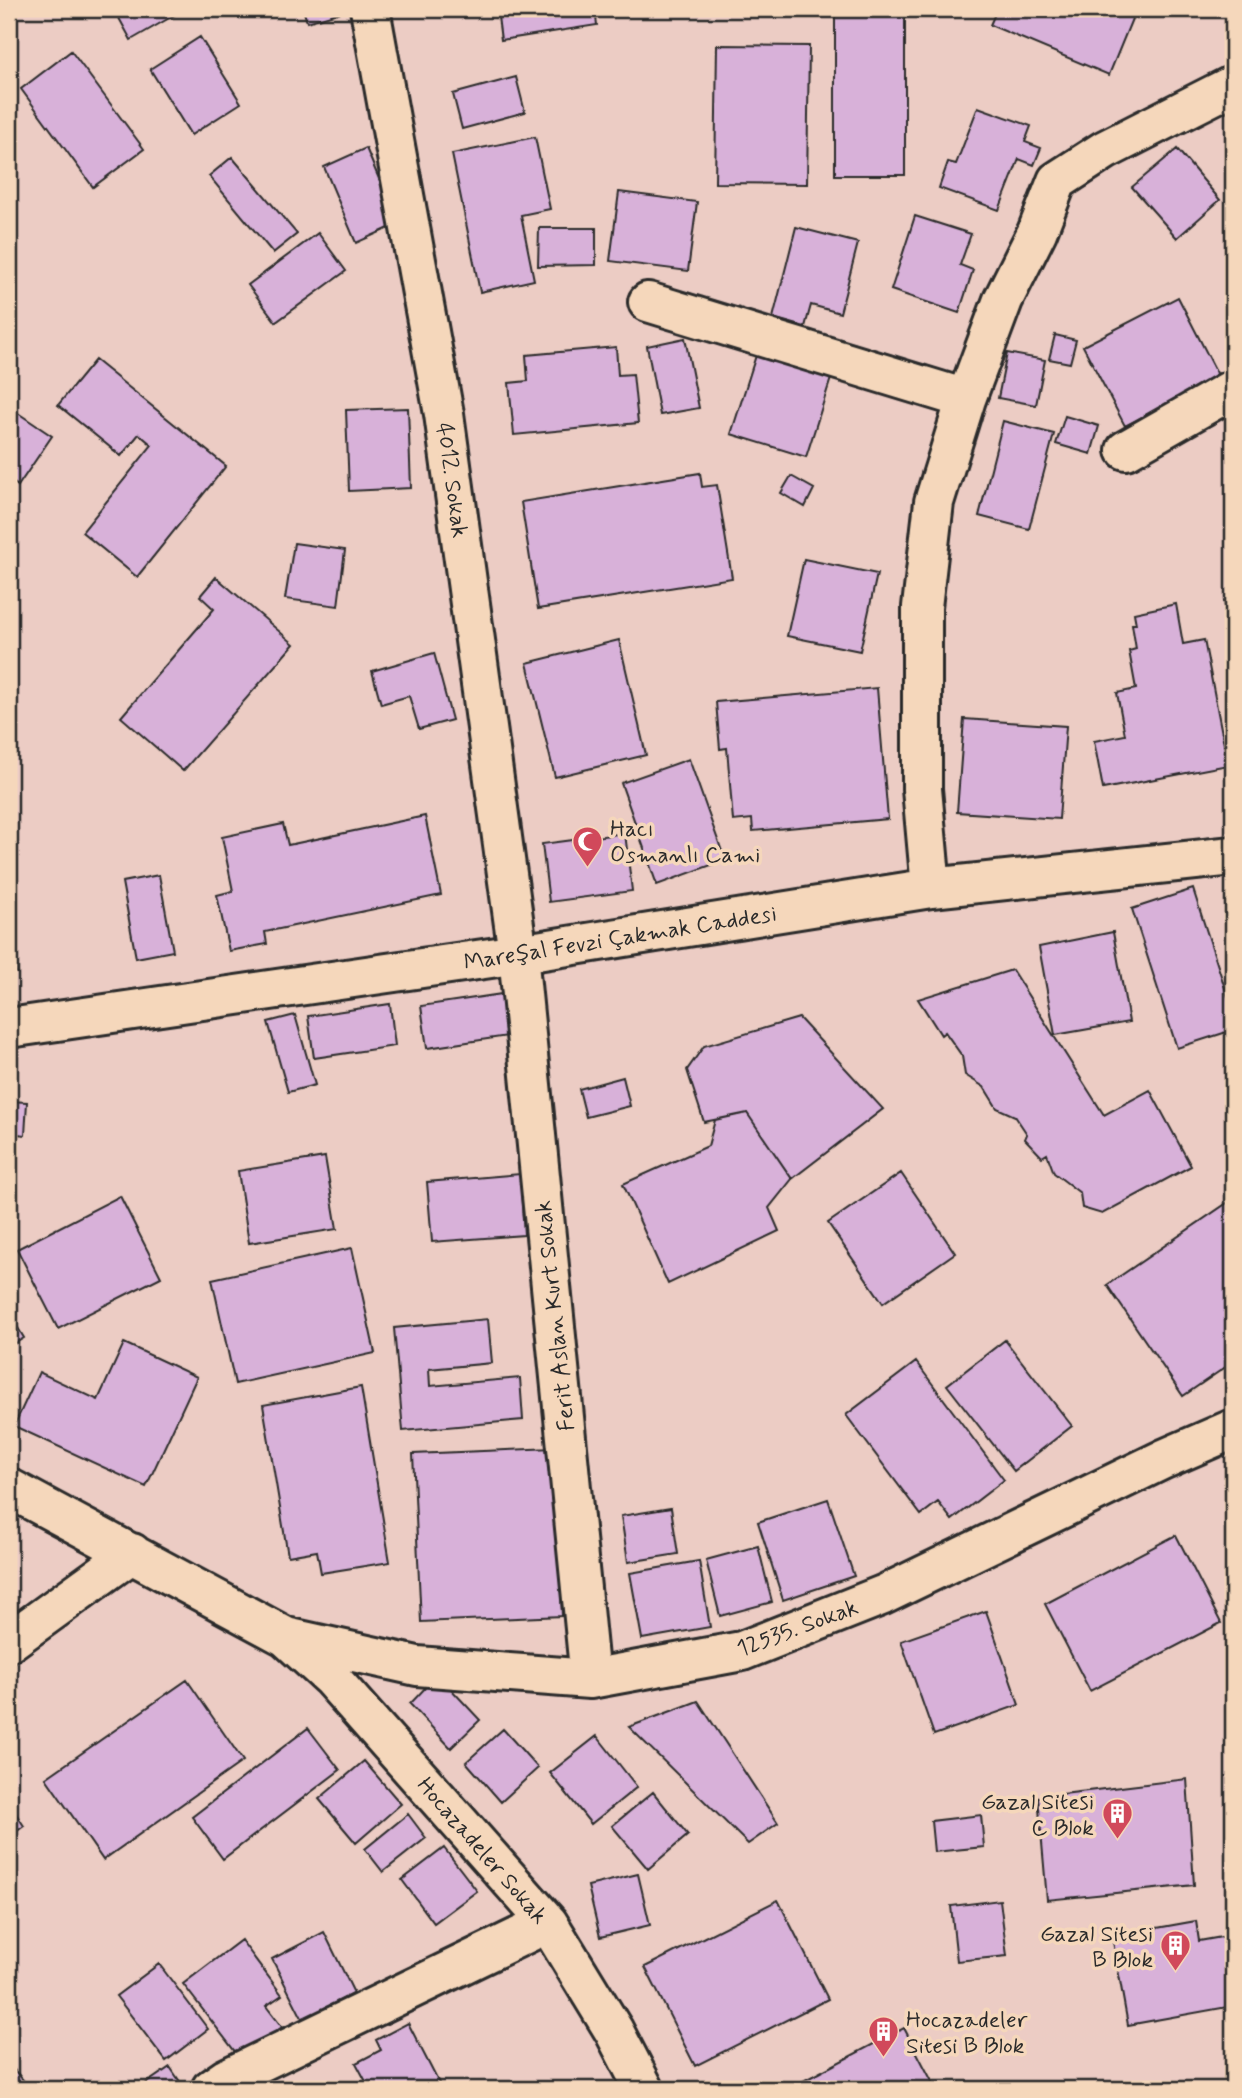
<svg xmlns="http://www.w3.org/2000/svg" width="1242" height="2098" font-family="Mynerve,sans-serif">
  <style>
    .building { fill: #d8b1d9; stroke: #2b2b2b; stroke-width: 2 }
    .lines { fill: none; stroke-linecap: round; stroke-linejoin: round }
    .minor-casing { stroke: #2b2b2b; stroke-width: 44 }
    .minor { stroke: #f5d7bb; stroke-width: 38 }
    .labels { text-anchor: middle; stroke-width: 7; stroke-linejoin: round; paint-order: stroke }
    .street-label { font-size: 23px; fill: #2b2b2b; stroke: #f5d7bb }
    .poi-label { font-size: 23px; fill: #2b2b2b; stroke: #f5d7bb; text-anchor: start }
  </style>
  <rect width="100%" height="100%" fill="#ecccc4"/>
  <filter id="ink" filterUnits="userSpaceOnUse"><feTurbulence type="fractalNoise" baseFrequency=".0143" numOctaves="2"/><feDisplacementMap in="SourceGraphic" scale="14" xChannelSelector="R" yChannelSelector="G"/><feConvolveMatrix kernelMatrix="1 2 1 2 8 2 1 2 1" color-interpolation-filters="sRGB"/></filter>
  <g filter="url(#ink)">
    <path class="building" d="M114 9H185L131 40Z
      M303 9H351L307 22Z
      M497 9H595L597 25 501 40Z
      M997 9H1136L1109 75 990 25Z
      M835 11H905V175H835Z
      M200 37 241 103 191 135 150 69Z
      M717 45 809 46 807 184 715 183Z
      M71 51 144 149 93 187 21 89Z
      M516 77 525 112 462 129 453 94Z
      M978 107 1031 126 1025 142 1041 148 1034 165 1019 159 999 210 939 188 948 162 956 164Z
      M535 137 550 209 521 215 534 280 480 292 452 154Z
      M366 148 398 224 356 243 324 167Z
      M1177 149 1220 200 1177 238 1132 187Z
      M232 157 297 234 273 253 209 176Z
      M619 192 697 202 688 271 610 261Z
      M915 216 971 234 960 265 973 270 959 313 891 290Z
      M796 227 858 243 840 313 811 305 805 327 773 318Z
      M539 228H596V265L538 266Z
      M318 233 346 271 276 322 248 285Z
      M1178 297 1219 377 1125 426 1083 346Z
      M1055 335 1076 340 1070 363 1049 359Z
      M685 338 699 408 660 415 647 346Z
      M616 347 618 375 633 374 638 423 514 435 509 383 528 381 526 355Z
      M758 349 833 372 806 457 731 434Z
      M1007 353 1045 360 1036 405 998 398Z
      M95 360 226 466 137 577 82 532 152 445 139 434 121 456 58 405Z
      M9 407 52 436 18 486 9 479Z
      M408 408 411 488 349 491 346 410Z
      M1065 416 1099 426 1091 454 1056 444Z
      M1003 421 1054 434 1029 529 979 516Z
      M700 473 702 487 717 485 732 578 538 609 521 502Z
      M791 476 814 489 805 507 781 493Z
      M294 543 345 550 338 606 285 599Z
      M804 559 877 574 860 651 787 636Z
      M216 577 294 644 183 771 121 717 214 609 200 596Z
      M1233 599V649L1224 601Z
      M1176 604 1183 644 1204 640 1228 765 1103 789 1094 741 1125 735 1117 693 1136 689 1129 651 1136 649 1132 624H1136L1134 613Z
      M619 640 646 755 555 777 527 663Z
      M434 653 452 720 419 729 409 696 381 704 372 671Z
      M877 688 888 819 753 831 752 819 733 821 727 748 720 749 716 702Z
      M964 719 1066 726 1059 819 957 812Z
      M689 759 725 860 657 885 621 783Z
      M425 816 441 895 265 932 267 944 229 951 217 895 233 891 222 837 283 824 288 845Z
      M625 833 632 891 549 902 542 844Z
      M159 875 173 951 136 958 122 882Z
      M1193 889 1233 1013V1030L1177 1048 1132 909Z
      M9 895 17 973H9Z
      M1113 932 1129 1022 1055 1035 1039 947Z
      M1012 970 1104 1115 1150 1090 1191 1166 1102 1214 1082 1208 1080 1193 1054 1173 1047 1154 1042 1157 1025 1139 1027 1134 1015 1116 997 1108 984 1087 965 1075 962 1056 945 1032 941 1035 918 999Z
      M502 994 508 1036 427 1048 421 1006Z
      M390 1004 395 1046 314 1058 308 1016Z
      M295 1015 315 1085 288 1092 268 1022Z
      M799 1018 883 1109 792 1179 747 1113 704 1122 687 1070 704 1046Z
      M623 1077 630 1106 586 1117 579 1089Z
      M9 1101 27 1102 25 1135 9 1133Z
      M747 1113 792 1179 769 1208 779 1231 668 1284 623 1184 708 1146 715 1120Z
      M325 1157 337 1229 249 1243 238 1171Z
      M901 1173 955 1253 883 1303 828 1223Z
      M520 1174 524 1235 432 1242 427 1182Z
      M120 1196 161 1277 58 1329 17 1249Z
      M1233 1199V1362L1183 1396 1107 1285Z
      M352 1248 375 1353 235 1384 212 1279Z
      M9 1313 24 1338 9 1347Z
      M488 1319 492 1363 429 1369 430 1386 520 1378 523 1420 403 1431 394 1328Z
      M1005 1340 1072 1426 1014 1471 947 1385Z
      M124 1343 197 1377 146 1487 14 1426 39 1372 98 1400Z
      M916 1362 1004 1480 952 1520 938 1502 921 1515 846 1415Z
      M361 1387 390 1562 321 1573 317 1551 288 1556 263 1405Z
      M554 1448 562 1616 421 1622 413 1454Z
      M828 1499 854 1576 783 1600 758 1522Z
      M671 1508 678 1554 628 1562 621 1516Z
      M1176 1535 1221 1623 1090 1691 1045 1604Z
      M758 1546 772 1602 720 1616 706 1560Z
      M699 1561 710 1627 642 1639 630 1573Z
      M986 1611 1019 1705 934 1735 901 1641Z
      M187 1680 243 1761 103 1860 46 1778Z
      M427 1686 450 1688 480 1720 451 1748 410 1704Z
      M698 1701 778 1823 748 1844 629 1727Z
      M308 1728 340 1770 223 1859 192 1817Z
      M503 1729 538 1768 501 1802 466 1762Z
      M597 1736 637 1787 591 1824 550 1773Z
      M364 1761 401 1804 356 1843 319 1799Z
      M1187 1779 1194 1885 1047 1900 1038 1797Z
      M653 1792 688 1835 648 1869 612 1826Z
      M9 1803 24 1826 9 1837Z
      M408 1814 426 1838 383 1872 365 1849Z
      M981 1815 984 1847 934 1852 931 1821Z
      M444 1848 477 1891 434 1923 402 1880Z
      M638 1874 650 1925 600 1937 588 1886Z
      M778 1900 828 1999 695 2066 645 1967Z
      M1000 1900 1007 1956 957 1961 951 1906Z
      M1196 1921 1199 1941 1233 1935V2006L1128 2025 1112 1936Z
      M324 1932 354 1993 303 2020 272 1959Z
      M241 1940 282 1995 266 2006 282 2027 240 2058 183 1984Z
      M159 1964 208 2029 166 2061 116 1996Z
      M408 2023 442 2089H370L356 2063 381 2050 376 2040Z
      M904 2028 936 2089H788Z
      M9 2064 31 2089H9Z
      M170 2067 185 2089H138Z"/>
    <g class="lines">
      <defs>
        <path id="minor" d="M370 9 444 414 518 954 590 1679
          M648 302 966 399
          M1126 450 1233 389
          M931 888 922 789V607L934 502 966 399 1003 300 1037 232 1057 181 1105 150 1233 85
          M9 1028 518 954 931 888 1233 856
          M9 1488 286 1637 331 1678 548 1923 614 2031 644 2089
          M286 1637 417 1666 590 1679 742 1651 883 1595 1164 1459 1233 1429
          M9 1642 132 1553
          M211 2089 227 2078 548 1923"/>
      </defs>
      <use href="#minor" class="minor-casing"/>
      <use href="#minor" class="minor"/>
    </g>
  </g>
  <defs>
    <symbol id="mosque-pin" viewBox="-11 -11 22 30"><path d="M0 17L-7.5 6A9.5 9.5 0 1 1 7.5 6Z" fill="#d1495b" stroke="#f5d7bb"/><path d="M3.5-4.9A6 6 0 1 0 3.5 4.9A5 5 0 1 1 3.5-4.9Z" fill="#fff"/></symbol>
    <symbol id="building-pin" viewBox="-11 -11 22 30"><path d="M0 17L-7.5 6A9.5 9.5 0 1 1 7.5 6Z" fill="#d1495b" stroke="#f5d7bb"/><path d="M-4-6H4V6H1V3H-1V6H-4ZM-2.5-4.3h1.7v1.8h-1.7ZM.8-4.3h1.7v1.8H.8ZM-2.5-1h1.7V.8h-1.7ZM.8-1h1.7V.8H.8Z" fill="#fff"/></symbol>
  </defs>
  <g fill-rule="evenodd">
    <use href="#mosque-pin" x="570" y="824" width="35" height="47"/>
    <use href="#building-pin" x="1100" y="1796" width="35" height="47"/>
    <use href="#building-pin" x="1158" y="1928" width="35" height="47"/>
    <use href="#building-pin" x="866" y="2014" width="35" height="47"/>
  </g>
  <g class="labels">
    <g class="street-label">
      <text transform="translate(453 480) rotate(82)" y="8">4012. Sokak</text>
      <text transform="translate(620 937) rotate(-9)" y="8">Mareşal Fevzi Çakmak Caddesi</text>
      <text transform="translate(554 1316) rotate(-96)" y="8">Ferit Aslan Kurt Sokak</text>
      <text transform="translate(797 1627) rotate(-20)" y="8">12535. Sokak</text>
      <text transform="translate(483 1850) rotate(49)" y="8">Hocazadeler Sokak</text>
    </g>
    <g class="poi-label">
      <text x="610" y="836">Hacı<tspan x="610" dy="26">Osmanlı Cami</tspan></text>
      <text x="1094" y="1809" text-anchor="end">Gazal Sitesi<tspan x="1094" dy="26">C Blok</tspan></text>
      <text x="1153" y="1941" text-anchor="end">Gazal Sitesi<tspan x="1153" dy="26">B Blok</tspan></text>
      <text x="906" y="2027">Hocazadeler<tspan x="906" dy="26">Sitesi B Blok</tspan></text>
    </g>
  </g>
  <rect width="1242" height="2098" fill="none" stroke="#f5d7bb" stroke-width="35"/>
  <rect x="18" y="18" width="1207" height="2063" fill="none" stroke="#2b2b2b" stroke-width="2.5" filter="url(#ink)"/>
</svg>
